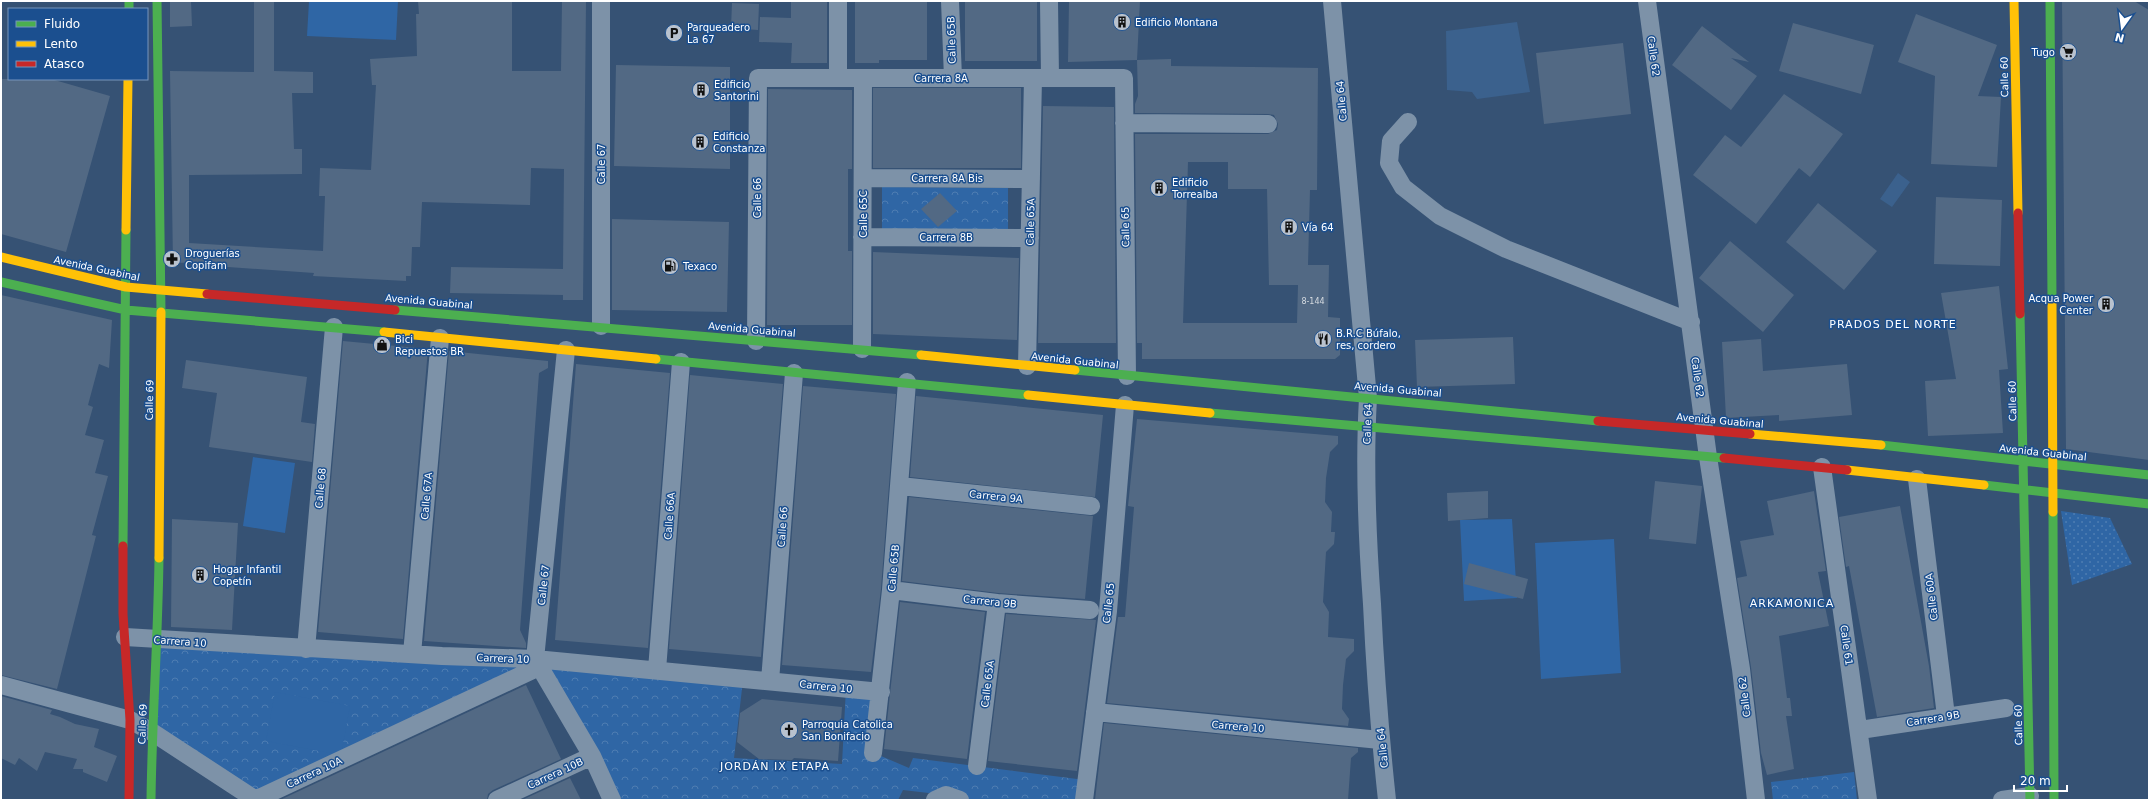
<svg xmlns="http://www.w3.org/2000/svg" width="2150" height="801" font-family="'DejaVu Sans',sans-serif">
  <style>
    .grass { fill: url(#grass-dots) }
    .forest { fill: url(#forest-crowns) }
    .garden { fill: #2f66a5 }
    .water { fill: #3b618d }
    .building { fill: #526984; fill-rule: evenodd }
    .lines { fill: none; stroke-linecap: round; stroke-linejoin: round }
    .street { stroke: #7d92a8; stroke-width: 18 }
    .fast { stroke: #4caf50; stroke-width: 9 }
    .slow { stroke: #ffc107; stroke-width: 9 }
    .jam { stroke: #c62828; stroke-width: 9 }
    .labels { text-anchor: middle; stroke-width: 3; stroke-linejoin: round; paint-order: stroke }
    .number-label { font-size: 8px; fill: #d4dae0 }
    .poi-label { font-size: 10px; fill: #fff; stroke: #1b4f8f; text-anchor: start }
    .street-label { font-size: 10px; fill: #fff; stroke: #1b4f8f }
    .neighbourhood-label { font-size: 11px; letter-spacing: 1px; fill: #fff; stroke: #1b4f8f }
  </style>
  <defs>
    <pattern id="grass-dots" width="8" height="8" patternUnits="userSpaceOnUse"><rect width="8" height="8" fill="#2f66a5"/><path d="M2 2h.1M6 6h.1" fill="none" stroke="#4e7db2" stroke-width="1.8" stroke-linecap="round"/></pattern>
    <pattern id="forest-crowns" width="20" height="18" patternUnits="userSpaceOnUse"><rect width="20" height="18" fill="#2f66a5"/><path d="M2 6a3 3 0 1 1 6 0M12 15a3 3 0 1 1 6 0" fill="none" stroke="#4e7db2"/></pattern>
  </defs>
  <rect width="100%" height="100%" fill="#365274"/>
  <path class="grass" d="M2061 511 2110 518 2132 564 2072 585Z"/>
  <path class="forest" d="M882 187 1008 188V235L882 233Z
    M158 639 743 680 734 758 842 764 846 688 881 692 874 753 909 768 913 758 1085 780 1084 800H960L946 795 903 790 898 800H612L541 666 255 800 152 732Z
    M1854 772 1857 800H1773L1771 782Z"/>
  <path class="garden" d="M309 1H398L396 40 307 36Z
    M253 457 295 463 285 533 243 526Z
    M1512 519 1517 598 1464 601 1460 520Z
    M1614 539 1621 673 1541 679 1535 543Z
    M275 692 350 706 341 755 266 741Z"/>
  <path class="water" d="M1517 22 1530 92 1477 99 1472 92 1447 90 1446 31Z
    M1898 173 1910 182 1892 207 1880 199Z"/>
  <path class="building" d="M170 1H191L192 26 170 27Z
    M254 1H274V71L313 72V93H292L294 149H302V174L189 175V243L323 251 325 196H319L320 168 371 170 376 85H372L370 59 417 56 416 14H419L418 1H512V71H561L562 1H586L583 300H563V295L450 293 451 267 563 269 564 169 531 168 530 205 422 202 420 247H412L411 276H406V281L313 276 314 273 214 266V262L173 263 170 71 254 72Z
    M791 1H827V63H791L792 43 759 42 760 17 791 18Z
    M855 1H927V60H879V63H855Z
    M965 1H1037V61H965Z
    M1069 1H1140L1137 60 1171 59V66L1318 68 1317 190H1310L1308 265H1329L1328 317 1340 318V355L1335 359H1142V343H1137L1135 134H1268L1277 130 1278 124 1274 115 1268 114 1135 113V104L1138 96 1137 60 1068 62ZM1188 162H1228V189H1267L1269 285H1298L1297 323H1183Z
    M2062 1H2134L2149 10V460L2066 449Z
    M732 3 759 4 758 30 731 28Z
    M1916 14 1997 45 1978 96 2001 97 1997 167 1931 164 1935 76 1898 62Z
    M1793 23 1874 45 1861 94 1779 71Z
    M1702 26 1749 62 1731 58 1757 76 1731 110 1672 65Z
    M1623 43 1631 114 1544 124 1536 53Z
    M616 65 730 67V169L614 166Z
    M1 79H51L110 96 66 252 1 234Z
    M873 88H1021V168H873Z
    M768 89 852 90V169H848V251H852V325H767Z
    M1784 94 1843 134 1810 177 1799 168 1756 224 1693 175 1725 135 1741 147Z
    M1043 106 1114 107 1116 343H1038Z
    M940 193 957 211 938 227 921 209Z
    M1936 197 2002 200 2000 266 1934 264Z
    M1818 203 1877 251 1844 290 1786 242Z
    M612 219 729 222 727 312 612 310Z
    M1730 241 1794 295 1763 332 1699 278Z
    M873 252 1019 258 1017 340 873 334Z
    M1999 286 2008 369 1999 370 2003 433 1928 436 1925 381 1956 379 1941 293Z
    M1 295 112 320 109 368 99 364 88 405 93 407 85 435 104 440 95 473 108 476 92 535 96 536 57 689 1 675Z
    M1513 337 1515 384 1417 387 1415 340Z
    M1761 339 1763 371 1847 364 1852 415 1779 421V415L1726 418 1722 342Z
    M343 341 428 349 403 639 318 632Z
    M449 351 548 361V368L539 373 520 630 526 643V648L424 641Z
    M186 360 307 377 301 422 315 424 312 462 209 447 217 393 182 388Z
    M576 364 670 373 648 648 555 640Z
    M690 375 783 384 761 657 669 649Z
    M803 386 896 394 881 589 871 672 782 665Z
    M916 396 1103 415 1095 497 910 477Z
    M1137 419 1338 436V444L1330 452 1326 478 1325 502 1332 512 1331 532H1335L1334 544 1326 552 1323 602 1329 612 1328 637 1354 639V651L1346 659 1343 685 1342 709 1349 719 1348 726 1107 703 1118 617H1125L1134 507 1128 506Z
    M1655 481 1702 486 1696 544 1649 539Z
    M1488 491V518L1448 521 1447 493Z
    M1814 491 1826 571 1818 572 1829 626 1779 636 1787 698H1790L1792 716H1786L1794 769 1767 775 1761 753 1751 667 1737 578 1747 576 1740 541 1774 535 1767 501Z
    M909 497 1093 516 1085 599 998 593 902 581Z
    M1900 506 1929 666 1934 708 1877 717 1849 566 1846 567 1839 517Z
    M172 519 238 523 232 630 171 627Z
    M1469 563 1528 579 1523 599 1464 584Z
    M900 602 985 612 967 759 884 749Z
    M1006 614 1096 620 1077 771 988 761Z
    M526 685 561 759 493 790 488 794 487 800H280Z
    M1 696 52 710 50 714 60 717 75 724 99 729 94 747 117 756 107 782 83 772V769H73L77 759 45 752 37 771 19 758 15 765 1 758Z
    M762 699 842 707 838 761 794 758 792 760 759 759 737 742 740 713Z
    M1104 723 1358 748V752L1351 758 1348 800H1095Z
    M570 778 581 800H522Z"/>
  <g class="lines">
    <path class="street" d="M601 1V326
      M838 1V78
      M950 1 953 78
      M1049 1 1050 78
      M1332 1 1368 398C1364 466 1367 535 1372 604 1375 669 1380 735 1387 800
      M1647 1 1708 457 1741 669 1756 800
      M1408 122 1391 141 1389 163 1403 187 1440 216 1506 249 1691 322
      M1124 123 1268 124
      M863 178 1031 179
      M862 237 1030 238
      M756 341 758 78H1124L1127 376
      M862 349 863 78
      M566 350 535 659 592 756 612 800
      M1027 366 1033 78
      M1822 467 1868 800
      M1917 479 1946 716
      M900 486 1091 506
      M891 590 997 603 1090 610
      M125 637 442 656 535 659 881 692
      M306 649 334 327
      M412 654 440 338
      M657 670 681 362
      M770 681 794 373
      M1 685 130 720 152 732 256 800
      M1095 712 1380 740
      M1860 730 2006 708
      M873 753 891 590 907 382
      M977 766 997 603
      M255 800 541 666
      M497 800 592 756
      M935 800 946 795 960 800
      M1084 800 1108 611 1125 405
      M2002 800 2030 796"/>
    <path class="fast" d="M129 1V9
      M157 1 161 312
      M2050 1 2052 301
      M1 282 126 310 384 332
      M395 310 921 355
      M2020 314 2030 800
      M656 359 1028 395
      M1075 370 1598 421
      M1210 413 1724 458
      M1881 445 2149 475
      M1984 485 2149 504
      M2053 512 2054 800
      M123 546 126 230
      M151 800C152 719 158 639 159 558"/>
    <path class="slow" d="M2014 1 2018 213
      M126 230 128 79
      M1 257 126 287 207 294
      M2052 301 2053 512
      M384 332 656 359
      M921 355 1075 370
      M1028 395 1210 413
      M1750 434 1881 445
      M1847 470 1984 485
      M159 558 161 312"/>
    <path class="jam" d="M2018 213 2020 314
      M207 294 395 310
      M1598 421 1750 434
      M1724 458 1847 470
      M123 546V614L130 720 129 800"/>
  </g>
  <defs>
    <symbol id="building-disc" viewBox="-11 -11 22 22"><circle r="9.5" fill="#b9c2ce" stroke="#1b4f8f"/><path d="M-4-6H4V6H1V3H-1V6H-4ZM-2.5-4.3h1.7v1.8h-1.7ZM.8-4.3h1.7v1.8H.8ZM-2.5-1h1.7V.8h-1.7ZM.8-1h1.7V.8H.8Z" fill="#111"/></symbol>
    <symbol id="parking-disc" viewBox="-11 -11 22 22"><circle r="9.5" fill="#b9c2ce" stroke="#1b4f8f"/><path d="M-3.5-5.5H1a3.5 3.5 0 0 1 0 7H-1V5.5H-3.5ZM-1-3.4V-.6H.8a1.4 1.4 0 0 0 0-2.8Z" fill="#111"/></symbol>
    <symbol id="supermarket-disc" viewBox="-11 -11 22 22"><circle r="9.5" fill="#b9c2ce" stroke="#1b4f8f"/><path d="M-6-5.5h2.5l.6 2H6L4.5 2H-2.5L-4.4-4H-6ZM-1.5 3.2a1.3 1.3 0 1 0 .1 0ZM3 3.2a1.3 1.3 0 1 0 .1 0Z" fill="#111"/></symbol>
    <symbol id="pharmacy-disc" viewBox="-11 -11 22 22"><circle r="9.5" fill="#b9c2ce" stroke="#1b4f8f"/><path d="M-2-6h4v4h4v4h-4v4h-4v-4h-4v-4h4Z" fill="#111"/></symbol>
    <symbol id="fuel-disc" viewBox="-11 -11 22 22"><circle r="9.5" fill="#b9c2ce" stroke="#1b4f8f"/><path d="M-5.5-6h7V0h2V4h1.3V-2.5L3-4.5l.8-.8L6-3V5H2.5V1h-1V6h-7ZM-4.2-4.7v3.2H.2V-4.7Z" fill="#111"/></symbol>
    <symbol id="restaurant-disc" viewBox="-11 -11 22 22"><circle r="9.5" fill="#b9c2ce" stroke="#1b4f8f"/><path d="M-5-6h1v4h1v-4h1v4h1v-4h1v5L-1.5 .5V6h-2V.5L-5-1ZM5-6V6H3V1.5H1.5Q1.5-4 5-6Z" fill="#111"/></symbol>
    <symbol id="shop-disc" viewBox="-11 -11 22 22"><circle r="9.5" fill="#b9c2ce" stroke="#1b4f8f"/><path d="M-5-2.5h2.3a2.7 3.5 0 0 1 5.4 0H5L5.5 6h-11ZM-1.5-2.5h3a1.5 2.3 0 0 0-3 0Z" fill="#111"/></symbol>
    <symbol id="church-disc" viewBox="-11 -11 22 22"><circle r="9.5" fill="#b9c2ce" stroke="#1b4f8f"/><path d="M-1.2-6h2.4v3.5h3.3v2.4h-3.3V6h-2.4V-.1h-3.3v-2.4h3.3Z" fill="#111"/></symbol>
  </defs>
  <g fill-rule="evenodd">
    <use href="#building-disc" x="1112" y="12" width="20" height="20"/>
    <use href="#parking-disc" x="664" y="23" width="20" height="20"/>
    <use href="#supermarket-disc" x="2058" y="42" width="20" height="20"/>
    <use href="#building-disc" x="691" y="80" width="20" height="20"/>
    <use href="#building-disc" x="690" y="132" width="20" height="20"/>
    <use href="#building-disc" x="1149" y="178" width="20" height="20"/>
    <use href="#building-disc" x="1279" y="217" width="20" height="20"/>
    <use href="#pharmacy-disc" x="162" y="249" width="20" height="20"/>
    <use href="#fuel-disc" x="660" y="256" width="20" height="20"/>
    <use href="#building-disc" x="2096" y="294" width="20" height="20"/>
    <use href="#restaurant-disc" x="1313" y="329" width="20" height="20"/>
    <use href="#shop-disc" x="372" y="335" width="20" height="20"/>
    <use href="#building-disc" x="190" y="565" width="20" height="20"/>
    <use href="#church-disc" x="779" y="720" width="20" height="20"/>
  </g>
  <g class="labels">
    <g class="number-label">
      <text x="1313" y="304">8-144</text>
    </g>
    <g class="poi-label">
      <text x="1135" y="26">Edificio Montana</text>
      <text x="687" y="31">Parqueadero<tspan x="687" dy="12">La 67</tspan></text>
      <text x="2055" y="56" text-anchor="end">Tugo</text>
      <text x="714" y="88">Edificio<tspan x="714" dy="12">Santorini</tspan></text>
      <text x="713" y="140">Edificio<tspan x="713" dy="12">Constanza</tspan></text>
      <text x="1172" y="186">Edificio<tspan x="1172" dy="12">Torrealba</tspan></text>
      <text x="1302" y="231">Vía 64</text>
      <text x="185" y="257">Droguerías<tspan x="185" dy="12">Copifam</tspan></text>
      <text x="683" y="270">Texaco</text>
      <text x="2093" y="302" text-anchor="end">Acqua Power<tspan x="2093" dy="12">Center</tspan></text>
      <text x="1336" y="337">B.R.C Búfalo,<tspan x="1336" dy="12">res, cordero</tspan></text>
      <text x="395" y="343">Bici<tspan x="395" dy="12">Repuestos BR</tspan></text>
      <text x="213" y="573">Hogar Infantil<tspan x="213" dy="12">Copetín</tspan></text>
      <text x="802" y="728">Parroquia Catolica<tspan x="802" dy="12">San Bonifacio</tspan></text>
    </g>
    <g class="street-label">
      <text transform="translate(951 40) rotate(-92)" y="4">Calle 65B</text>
      <text transform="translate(1654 56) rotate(82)" y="4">Calle 62</text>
      <text transform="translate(2004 77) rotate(-91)" y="4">Calle 60</text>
      <text x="941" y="82">Carrera 8A</text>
      <text transform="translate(1341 101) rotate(-95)" y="4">Calle 64</text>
      <text transform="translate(601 164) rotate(-90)" y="4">Calle 67</text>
      <text x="947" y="182">Carrera 8A Bis</text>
      <text transform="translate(757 198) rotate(-90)" y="4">Calle 66</text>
      <text transform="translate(863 214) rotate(-90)" y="4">Calle 65C</text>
      <text transform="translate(1030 222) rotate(-89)" y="4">Calle 65A</text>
      <text transform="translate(1125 227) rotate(-91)" y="4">Calle 65</text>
      <text x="946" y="241">Carrera 8B</text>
      <text transform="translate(97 268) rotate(12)" y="4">Avenida Guabinal</text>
      <text transform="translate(429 301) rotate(5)" y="4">Avenida Guabinal</text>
      <text transform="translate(752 329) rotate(5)" y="4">Avenida Guabinal</text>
      <text transform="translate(1075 360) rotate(6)" y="4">Avenida Guabinal</text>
      <text transform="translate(1698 377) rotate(82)" y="4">Calle 62</text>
      <text transform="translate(1398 389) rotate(5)" y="4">Avenida Guabinal</text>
      <text transform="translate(149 400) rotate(-89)" y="4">Calle 69</text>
      <text transform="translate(2012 401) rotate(-91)" y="4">Calle 60</text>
      <text transform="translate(1720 420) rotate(5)" y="4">Avenida Guabinal</text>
      <text transform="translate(1367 424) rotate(-88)" y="4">Calle 64</text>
      <text transform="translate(2043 452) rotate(6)" y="4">Avenida Guabinal</text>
      <text transform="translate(320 488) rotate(-85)" y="4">Calle 68</text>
      <text transform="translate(426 496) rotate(-85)" y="4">Calle 67A</text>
      <text transform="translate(996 496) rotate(6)" y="4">Carrera 9A</text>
      <text transform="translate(669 516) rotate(-86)" y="4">Calle 66A</text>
      <text transform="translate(782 527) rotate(-86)" y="4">Calle 66</text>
      <text transform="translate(893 568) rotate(-85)" y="4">Calle 65B</text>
      <text transform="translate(543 585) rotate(-84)" y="4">Calle 67</text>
      <text transform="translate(1931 597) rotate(-97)" y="4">Calle 60A</text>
      <text transform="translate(990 601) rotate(6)" y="4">Carrera 9B</text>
      <text transform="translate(1108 603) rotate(-84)" y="4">Calle 65</text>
      <text transform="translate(180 641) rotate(4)" y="4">Carrera 10</text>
      <text transform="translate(1847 645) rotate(82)" y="4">Calle 61</text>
      <text transform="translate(503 658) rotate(2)" y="4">Carrera 10</text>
      <text transform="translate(987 684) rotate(-83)" y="4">Calle 65A</text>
      <text transform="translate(826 686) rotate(6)" y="4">Carrera 10</text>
      <text transform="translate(1744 697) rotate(-97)" y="4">Calle 62</text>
      <text transform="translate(1933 718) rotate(-9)" y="4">Carrera 9B</text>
      <text transform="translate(142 724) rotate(-88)" y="4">Calle 69</text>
      <text transform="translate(2018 725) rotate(-91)" y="4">Calle 60</text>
      <text transform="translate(1238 726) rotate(5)" y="4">Carrera 10</text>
      <text transform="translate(1382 748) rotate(-96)" y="4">Calle 64</text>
      <text transform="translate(314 772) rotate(-25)" y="4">Carrera 10A</text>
      <text transform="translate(555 773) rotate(-25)" y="4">Carrera 10B</text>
    </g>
    <g class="neighbourhood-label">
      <text x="1893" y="328">PRADOS DEL NORTE</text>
      <text x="1792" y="607">ARKAMONICA</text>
      <text x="775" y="770">JORDÁN IX ETAPA</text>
    </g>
  </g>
  <rect width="2150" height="801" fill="none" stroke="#ffffff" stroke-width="4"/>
  <rect x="8" y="8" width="140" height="72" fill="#1b4f8f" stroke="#7695bc"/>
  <rect x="16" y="21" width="20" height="6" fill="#4caf50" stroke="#7695bc"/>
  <text x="44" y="28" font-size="12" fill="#ffffff">Fluido</text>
  <rect x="16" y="41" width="20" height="6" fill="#ffc107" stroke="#7695bc"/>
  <text x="44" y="48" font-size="12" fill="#ffffff">Lento</text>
  <rect x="16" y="61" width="20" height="6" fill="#c62828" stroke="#7695bc"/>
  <text x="44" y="68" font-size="12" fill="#ffffff">Atasco</text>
  <g transform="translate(2122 28) rotate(194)" stroke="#1b4f8f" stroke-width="3" paint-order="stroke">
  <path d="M0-3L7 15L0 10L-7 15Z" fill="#ffffff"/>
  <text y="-6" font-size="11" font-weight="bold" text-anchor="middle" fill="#ffffff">N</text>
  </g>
  <path d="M2014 785v6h53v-6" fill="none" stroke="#ffffff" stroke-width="2"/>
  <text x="2020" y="785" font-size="12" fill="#ffffff" stroke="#1b4f8f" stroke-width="3" paint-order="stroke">20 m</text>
</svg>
